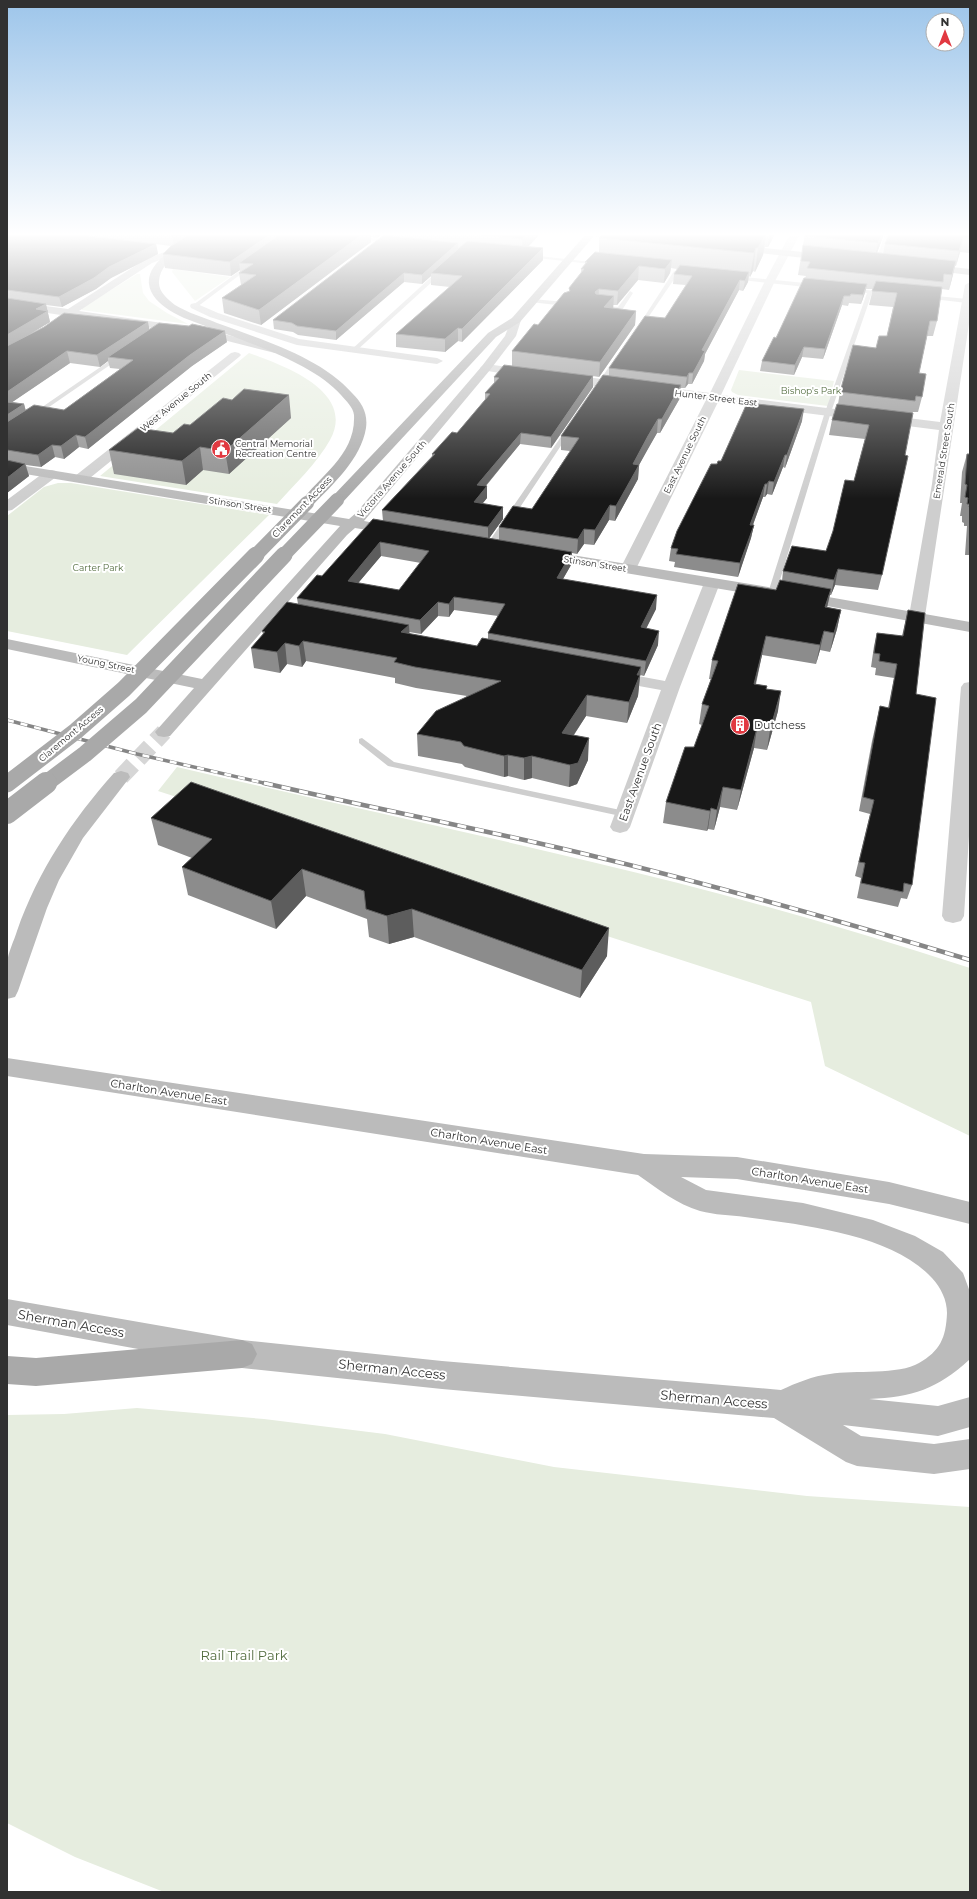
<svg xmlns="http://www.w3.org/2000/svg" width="977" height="1899" font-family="Montserrat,sans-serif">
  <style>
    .green { fill: #e6eddf }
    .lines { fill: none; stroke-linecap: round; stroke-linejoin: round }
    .secondary-tunnel { stroke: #d6d6d6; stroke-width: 17; stroke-dasharray: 17 8; stroke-linecap: butt }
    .lane { fill: #cecece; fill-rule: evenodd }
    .street { fill: #cecece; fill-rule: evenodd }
    .secondary { fill: #bbb; fill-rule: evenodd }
    .primary { fill: #a9a9a9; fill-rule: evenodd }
    .rail-far1-casing { stroke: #868686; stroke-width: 3.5 }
    .rail-casing { stroke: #868686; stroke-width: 4.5 }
    .rail-far1 { stroke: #fff; stroke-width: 2.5; stroke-dasharray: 7; stroke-linecap: butt }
    .rail { stroke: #fff; stroke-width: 3; stroke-dasharray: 9; stroke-linecap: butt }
    .primary-bridge-far2 { stroke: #a9a9a9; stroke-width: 14 }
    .primary-bridge-far1 { stroke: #a9a9a9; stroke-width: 17 }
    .primary-bridge { stroke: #a9a9a9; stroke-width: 22 }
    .wall { fill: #8c8c8c; fill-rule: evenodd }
    .shaded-wall { fill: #5d5d5d }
    .building { fill: #181818; stroke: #5d5d5d; fill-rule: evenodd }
    .labels { text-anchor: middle; stroke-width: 4; stroke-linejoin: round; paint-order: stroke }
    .far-park-label { font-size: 9px; fill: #526c3e; stroke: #fff }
    .far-street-label { font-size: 9px; fill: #313131; stroke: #fff }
    .far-poi-label { font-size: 9px; fill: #313131; stroke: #fff; text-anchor: start }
    .poi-label { font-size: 11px; fill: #313131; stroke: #fff; text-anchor: start }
    .street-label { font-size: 11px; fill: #313131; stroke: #fff }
    .near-street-label { font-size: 13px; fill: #313131; stroke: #fff }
    .near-park-label { font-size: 13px; fill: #526c3e; stroke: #fff }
  </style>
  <rect width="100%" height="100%" fill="#fff"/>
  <path class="green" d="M173 269 230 277 195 301 172 272Z
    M137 274H140L143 293 149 301 167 313 188 324 82 310V308Z
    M249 353C282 365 357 391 330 440 318 462 294 485 277 504L100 476Z
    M739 370 834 381 828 406 738 395 732 392 731 390Z
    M58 483H71L269 515 127 655 7 631V516L44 487Z
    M177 767C344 806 512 841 678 883 776 908 874 937 970 968V1136L825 1066 811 1002 158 791Z
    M137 1408 264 1419 385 1434 554 1467 807 1496 970 1507V1892H164L75 1857 7 1823V1415L64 1414Z"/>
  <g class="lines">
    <path class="secondary-tunnel" d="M121 777 164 732"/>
    <path class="lane" d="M885 234H889L879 263 875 264Z
      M357 237 391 240 393 241 391 242 355 239Z
      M530 255 600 263 602 264 600 265 528 257Z
      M249 264 253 265 197 307H193V305Z
      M439 270 444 271 355 352H351V350Z
      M674 271 679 272 641 328H637Z
      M735 276 815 284 818 286 815 288 733 279Z
      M852 288 890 293 887 295 872 293 831 412 776 593 769 595 768 593 825 412 867 293 850 291Z
      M630 291 633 293 622 310 603 308 606 306 618 307Z
      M926 295 967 299 970 301 967 303 924 298Z
      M532 299 566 302 569 304 566 306 530 302Z
      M118 355 123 356 36 416H32V414Z
      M616 357 621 358 600 388H596L595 387Z
      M567 428 572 429 493 548H487L486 546Z
      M362 738 394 762 625 811 630 814 625 817 388 766 359 743V739Z"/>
    <path class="street" d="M790 234H800L775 281 721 395 940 422 965 285 970 282V317L925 616 923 619 917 621 911 619 909 616 932 484 939 430 718 402 636 569 633 572H623L620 569 706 400 563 382 557 378 563 374 710 393 765 281Z
      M195 303 218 313 299 339 437 358 443 361 437 364 297 345 210 317 191 308 190 306 191 304Z
      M235 352 239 353 241 355 239 357 85 482H75L73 479 75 476 231 353Z
      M486 364 530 370 536 374 530 378 482 370 480 368 482 366Z
      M51 470 56 471 58 474 56 477 12 510 7 511V500L46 471Z
      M712 578 718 580 720 583 680 687 630 827 627 831 620 833 613 831 610 827 661 690 611 681 605 680 602 676 605 672 611 671 665 681 704 583 706 580Z
      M970 682V820L964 916 961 921 953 923 945 921 942 916 961 687 964 683Z"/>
    <path class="secondary" d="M175 248 180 251 178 253 152 263 79 311 204 329 279 348 281 350 279 352 275 353 204 335 72 317 64 321 59 318 61 315 7 307V301L68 309 146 259Z
      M516 317 521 320 516 336 490 370 364 521 402 528 404 531 402 534 397 535 355 528 347 535 170 736 164 737 158 736 155 732 194 688 7 649V639L202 679 340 526 7 471V463L349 519 356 513 482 366 505 336 512 318Z
      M541 550 768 587 774 589 776 592 774 595 768 597 536 558 533 555 536 552Z
      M800 592 970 622V632L794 600 792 597 794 594Z
      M121 771 128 773 130 777 83 838 59 880 47 908 18 991 15 997 7 999C7 987 6 975 7 963 8 952 14 941 17 931 38 871 72 820 114 773Z
      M7 1058 644 1154 737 1157 889 1182 970 1202V1224L889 1204 737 1179 681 1177 706 1190 803 1203 873 1220 915 1236 943 1252 963 1273 970 1292 969 1360C937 1389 913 1397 869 1399L938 1406 970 1397V1427L938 1436 843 1425 861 1436 934 1444 970 1439V1469L934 1474 857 1466 846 1462 774 1418 442 1389 242 1368 7 1325V1299L242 1340 442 1361 781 1390C796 1383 813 1376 830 1374 854 1370 899 1375 919 1363 940 1351 946 1338 947 1313 947 1300 941 1288 932 1278 892 1234 802 1225 745 1217 730 1215 715 1215 700 1211 677 1204 658 1189 638 1175L7 1076Z"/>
    <path class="primary" d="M197 234H208C195 250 161 255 159 281 158 291 167 299 175 305 188 313 203 317 217 323 260 339 321 357 352 393 362 403 368 413 366 428 361 459 333 484 312 506H302L300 503C320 475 356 455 354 415 353 407 346 401 341 395 313 363 249 343 210 328 196 322 181 318 169 310 160 304 150 295 149 284 146 262 181 243 197 234Z
      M586 234 636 235 638 237 633 240 594 236 520 322 496 337 342 503H332L330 500 332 497 488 333 512 318Z
      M735 245 832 255 837 258 832 261 732 250 730 248 732 246Z
      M924 264 970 269V275L920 269 919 267Z
      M242 1340 252 1344 257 1354 252 1364 242 1368 36 1386 7 1384V1356L36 1358Z"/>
    <defs>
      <path id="rail-far1" d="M7 720 137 754 268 784"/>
      <path id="rail" d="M264 783C372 808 481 829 589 855 717 886 844 922 970 960"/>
    </defs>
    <use href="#rail-far1" class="rail-far1-casing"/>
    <use href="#rail" class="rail-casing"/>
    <use href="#rail-far1" class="rail-far1"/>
    <use href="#rail" class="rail"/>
    <path class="primary-bridge-far2" d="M255 556 307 503
      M283 556 337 500"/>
    <path class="primary-bridge-far1" d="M7 784 76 731 124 689 256 555
      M45 784 85 754 141 706 284 555"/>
    <path class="primary-bridge" d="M7 813 46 783"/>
  </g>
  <path class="wall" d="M7 234H382L377 238 371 237V242L261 325 224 313 222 298 241 285 239 273H240V270L231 276 165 268 163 254 171 246 156 244 158 254 111 278 96 289 62 307 46 305 50 322 28 335 150 329 227 342 192 366 88 449 79 447 64 459 55 457 41 467 26 465 29 476 7 493ZM108 361 110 368 120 369 64 410 26 411 24 404 12 402 70 363 100 367Z
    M390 234H540L528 247 543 248V260L462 342 458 341 445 352 396 347V334L450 287 431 285V276L422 284 404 282 336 340 298 335 293 332 274 329 273 320 390 235Z
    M603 234H775L768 247H765L763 255 755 272 753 271 750 277 749 276 748 282 743 291 739 290 705 354 704 361 692 384H688L685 388H681L680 398 660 433H657L647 450 639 465 638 479 615 521 609 520 594 545 584 544 577 554 572 553 571 565 563 579 656 609 646 628 658 645 644 676 640 675 638 696 627 723 586 716 574 735 588 760 577 784 569 787 532 778 524 780 508 776 504 777 465 767 462 764 418 756 417 734 467 696 416 688 395 683V678L306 661 302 667 287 664 280 673 254 668 251 648 263 634 262 631 298 604 297 598 383 521 382 510 432 456V454L457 433 485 400V393L494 383V377L512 366V351L538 325 569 292V288L581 273V269L585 264V262L599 252V238ZM671 268 677 269 674 274 673 284 686 285 665 318 609 368V376L561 436V450L570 451 532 509 499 527V540L489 538 503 519V507L482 504 487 498 486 486 520 444 551 448 593 387V376L599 377 635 325 636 311 613 308V305H617L638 280 664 283 670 273ZM381 556 421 563 399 590 358 583ZM454 610 498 616 488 633V639L477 646 410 634 409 632 421 634 438 616 449 617Z
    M805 234H884L877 253H883L885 244 970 234V253L960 252 956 266H955L949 290 942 289 937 321 933 336H927L919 373 922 397 918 412H913L912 413 882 575 878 590 835 585 831 595H830L827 607 841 610 837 629 830 652 820 650 816 664 762 655 756 684 767 686 766 689 778 711 767 750 754 748 737 810 720 807 714 830 708 829 707 831 663 823 666 802 694 747 702 725 699 724 702 704 711 679H709L712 660 776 590 782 581 783 571 826 551 854 481 865 439 829 435 832 420 838 404 840 392 876 348 887 336 893 307 869 305 873 289H866L861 304 849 303 848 306 842 305 823 359 802 357 794 375 760 371 762 361 776 338 805 278 806 276 798 275Z
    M291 418 229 474 203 470 186 485 114 474 109 450 173 433 190 425Z
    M802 421 785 468 783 467 772 495 767 494 765 497H763L753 525H754L751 538 738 577 674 567 675 562 669 561 671 548 717 464Z
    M967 454H970V555H965L967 526H964V523L962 522V516H960L962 503H960L962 472Z
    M908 610 916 694 912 885 907 899 901 898 898 907 857 898 861 878 855 876 870 814 859 811 872 741 880 706 888 708 894 678 875 675 876 668 871 667 874 646 877 633 902 636Z
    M151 818 607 956 580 998 414 937 389 944 369 937 367 919 306 896 276 929 188 895 182 867 192 858 158 845Z"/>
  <path class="shaded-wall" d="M172 234H195L174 246Z
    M271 234H292L239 263 240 270 231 276 230 262Z
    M363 234H371V242L261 325 259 310Z
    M376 234H382L377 238Z
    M527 234H540L522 253V239Z
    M766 234 763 255 755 272 758 248Z
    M769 234H775L768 247Z
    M882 234H884L875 258 878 243Z
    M963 238 960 252 956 266 959 251Z
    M458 243V251L431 273V276L422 284V275Z
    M156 244 158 254 111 278 96 289 62 307 59 297 109 267Z
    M543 248V260L462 342V329Z
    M756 248 753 271 750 277 754 253Z
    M672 260 670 273 664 283 665 269Z
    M956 261 953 275 949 290 952 275Z
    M639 266 638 280 617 305 618 291Z
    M749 272 748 282 743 291 745 281Z
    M404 273V282L336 340V331Z
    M740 280 739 290 705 354 704 361 692 384 693 373 702 350Z
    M867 284 865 293 861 304 863 295Z
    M599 289 598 304 595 292Z
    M614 296 613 311 604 307Z
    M844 296 842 305 823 359 825 349Z
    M46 304 50 322 7 348V335L36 309Z
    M636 311 635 325 599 377 600 362Z
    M148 322 150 332 108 357V361L100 367 97 355Z
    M458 328V341L445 352V339Z
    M225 331 227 342 192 366 88 449 85 437 190 355Z
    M804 347 802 357 794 375 795 365Z
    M67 351 70 363 11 403 7 407V392Z
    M689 373 688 384 685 388 687 377Z
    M593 376V387L551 448V437Z
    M681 385 680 398 660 433 662 419Z
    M289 395 291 418 229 474 225 451Z
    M24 404 27 416 7 429V415Z
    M804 409 802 421 785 468 787 455Z
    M658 419 657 433 639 465 638 479 615 521 616 506 633 464 648 436Z
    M521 433 520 444 477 496V485Z
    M76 435 79 447 64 459 61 446Z
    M52 445 55 457 41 467 38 455Z
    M200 447 203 470 186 485 182 461Z
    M785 455 783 467 772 495 774 482Z
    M25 464 29 476 7 493V478Z
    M769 481 767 494 765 497 767 484Z
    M765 484 763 497 748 538 750 525Z
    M487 486V498L474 514V502Z
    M610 505 609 520 594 545 595 530Z
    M503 507V519L488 540V527Z
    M754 525 751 538 738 577 740 563Z
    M584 529V544L577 554 578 539Z
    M380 542 381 556 349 594 348 581Z
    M572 552 571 565 556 591 557 578Z
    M838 569 835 585 831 595 834 580Z
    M831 589 827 608 825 607Z
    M657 595 656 609 640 641 641 627Z
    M454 597V610L449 617V604Z
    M438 602V616L421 634 420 620Z
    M841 610 837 629 830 652 834 633Z
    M409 625 410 645 401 632Z
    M659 631 658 645 644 676 646 661Z
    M824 631 820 650 816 664 820 645Z
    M766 636 762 655 751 703 754 684Z
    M303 641 306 661 302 667 299 646Z
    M285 643 287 664 280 673 277 652Z
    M641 667 638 696 627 723 629 702 637 675Z
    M781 691 778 711 767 750 770 730Z
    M587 695 586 716 561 754 562 733Z
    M757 728 754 748 737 810 741 790Z
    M589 738 588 760 577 784 569 787 570 765Z
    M508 755V776L504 777V756Z
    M532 756V778L524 780V758Z
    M723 787 720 807 714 830 717 810Z
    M711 808 708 829 707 831 710 811Z
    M302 869 306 896 276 929 271 901Z
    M412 909 414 937 389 944 387 916Z
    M609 928 607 956 580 998 582 970Z"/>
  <path class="building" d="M7 234H73L156 244 109 267 94 278 59 297 7 290Z
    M190 234H271L230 262 163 254 171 246Z
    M280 234H363L259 310 222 298 256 275 239 273 253 264 239 263Z
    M471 234H527L522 239Z
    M603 234H766L758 248H756L754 253 599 238Z
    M805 234H882L878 243 805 236Z
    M889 234H970V238H963L959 251 885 244Z
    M384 235 458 243 422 275 404 273 336 331 297 326 292 323 273 320Z
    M467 241 543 248 462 329 458 328 445 339 396 334 462 276 431 273Z
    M803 245 956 261 952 275 944 274 943 282 807 268 810 262 801 261Z
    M595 252 672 260 665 269 639 266 618 291 599 289 595 292 596 294 614 296 604 307 636 311 600 362 512 351 534 324 538 325 564 293 570 291 569 288 584 269H581L587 262H585Z
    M680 265 749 272 745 281 740 280 702 350 705 351 693 373H689L687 377 609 368 645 316 665 318 692 276 674 274Z
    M804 278 867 284 863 295 851 294 850 296H844L825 349 804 347 795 365 762 361 774 337 776 338Z
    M876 281 942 287 937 321H930L919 373 926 374 922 397 916 396 915 401 840 392 853 345 876 348 879 336H887L897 293 872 291Z
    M7 298 46 304 36 309 48 311 7 335Z
    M64 313 148 322 97 355 67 351 7 392V346L44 327Z
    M159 323 189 326 192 324 225 331 190 355 85 437 76 435 61 446 52 445 38 455 7 450V422L34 405 64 410 133 360 108 357Z
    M504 365 593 376 551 437 521 433 477 485 487 486 474 502 503 507 488 527 382 510 435 454H432L452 432 457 433 490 394 485 393 499 378 494 377Z
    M603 375 681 385 662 419H658L648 436 633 464 639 465 616 506 610 505 595 530 584 529 578 539 499 527 513 506 532 509 579 438 561 436Z
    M244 389 289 395 225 451 200 447 182 461 109 450 138 428 173 433 184 424 190 425 223 398 232 400Z
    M7 402 24 404 7 415Z
    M747 403 804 409 787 455H785L774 482 769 481 767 484H765L750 525H754L740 563 676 554 678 549 671 548 677 531 711 464H717L718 461H721Z
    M837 404 913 413 905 455 908 456 882 575 838 569 834 580 783 571 792 546 826 551 833 531 845 480 854 481 869 425 832 420Z
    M967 454H970V507H969L970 504H967L968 498 965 497 967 485 965 484Z
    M7 460 25 464 7 478Z
    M373 519 572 552 557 578 657 595 641 627 659 631 646 661 488 633 505 604 454 597 449 604 438 602 420 620 297 598 317 575 322 576ZM380 542 429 551 399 590 348 581Z
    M780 580 831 589 825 607 841 610 834 633 824 631 820 645 766 636 754 684 767 686 766 689 781 691 770 730 757 728 741 790 723 787 717 810 711 808 710 811 666 802 685 747H694L709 706 702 704 718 661 712 660 738 584 776 590Z
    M287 602 409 625 401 632 477 646 482 638 641 667 637 675H640L629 702 587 695 562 733 589 738 578 763 570 765 532 756 524 758 508 755 504 756 464 746 461 742 417 734 436 711 501 681 415 667 394 662 397 658 303 641 299 646 285 643 277 652 251 648 265 632 262 631Z
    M908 610 925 613 916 694 936 698 912 885 904 883 903 892 861 883 865 863 859 862 874 800 863 797 876 727 880 706 889 708 897 664 879 661 880 654 874 653 877 633 903 636Z
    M191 782 609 928 582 970 412 909 387 916 366 909 364 891 302 869 271 901 182 867 212 839 151 818Z"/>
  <linearGradient id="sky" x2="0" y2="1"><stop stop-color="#9dc5ea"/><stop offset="0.47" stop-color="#fff"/><stop offset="1" stop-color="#fff" stop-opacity="0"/></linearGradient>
  <rect width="977" height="499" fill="url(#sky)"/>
  <defs>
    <symbol id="civic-disc" viewBox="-11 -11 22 22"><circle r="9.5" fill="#e13941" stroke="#fff"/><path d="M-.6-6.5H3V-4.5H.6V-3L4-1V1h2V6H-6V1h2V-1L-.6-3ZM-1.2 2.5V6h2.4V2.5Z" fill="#fff"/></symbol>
    <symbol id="building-disc" viewBox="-11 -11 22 22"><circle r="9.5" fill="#e13941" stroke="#fff"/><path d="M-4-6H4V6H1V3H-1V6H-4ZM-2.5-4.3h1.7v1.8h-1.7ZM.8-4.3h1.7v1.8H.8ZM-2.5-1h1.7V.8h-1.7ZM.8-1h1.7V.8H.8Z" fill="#fff"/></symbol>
  </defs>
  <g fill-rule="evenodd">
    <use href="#civic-disc" x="210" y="438" width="22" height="22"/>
    <use href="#building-disc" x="729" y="714" width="22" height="22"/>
  </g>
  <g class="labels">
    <g class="far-park-label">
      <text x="811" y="394">Bishop's Park</text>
      <text x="98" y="571">Carter Park</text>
    </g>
    <g class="far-street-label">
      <text transform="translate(716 398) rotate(7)" y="3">Hunter Street East</text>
      <text transform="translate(176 402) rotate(-39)" y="3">West Avenue South</text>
      <text transform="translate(944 451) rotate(-81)" y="3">Emerald Street South</text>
      <text transform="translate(685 455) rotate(-64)" y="3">East Avenue South</text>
      <text transform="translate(392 479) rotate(-49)" y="3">Victoria Avenue South</text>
      <text transform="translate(240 505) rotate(9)" y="3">Stinson Street</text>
      <text transform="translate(302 507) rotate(-46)" y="3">Claremont Access</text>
      <text transform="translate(595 564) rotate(9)" y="3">Stinson Street</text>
      <text transform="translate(106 664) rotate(12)" y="3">Young Street</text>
      <text transform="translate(71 734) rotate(-40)" y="3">Claremont Access</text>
    </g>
    <g class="far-poi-label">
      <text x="235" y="447">Central Memorial<tspan x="235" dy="10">Recreation Centre</tspan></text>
    </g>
    <g class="poi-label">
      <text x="754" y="729">Dutchess</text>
    </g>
    <g class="street-label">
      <text transform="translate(640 772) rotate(-70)" y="4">East Avenue South</text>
      <text transform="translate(169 1092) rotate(9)" y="4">Charlton Avenue East</text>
      <text transform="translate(489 1141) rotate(9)" y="4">Charlton Avenue East</text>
      <text transform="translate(810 1180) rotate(9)" y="4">Charlton Avenue East</text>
    </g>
    <g class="near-street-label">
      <text transform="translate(71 1323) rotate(10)" y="5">Sherman Access</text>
      <text transform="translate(392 1369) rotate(6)" y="5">Sherman Access</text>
      <text transform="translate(714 1399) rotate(5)" y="5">Sherman Access</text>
    </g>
    <g class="near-park-label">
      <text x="244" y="1660">Rail Trail Park</text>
    </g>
  </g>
  <rect width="977" height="1899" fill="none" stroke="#313131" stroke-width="16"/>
  <g transform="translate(945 32)"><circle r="19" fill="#ffffff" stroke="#adadad"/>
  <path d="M0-3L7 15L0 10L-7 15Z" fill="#e13941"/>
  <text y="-6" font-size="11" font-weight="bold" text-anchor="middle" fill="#313131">N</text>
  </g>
</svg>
